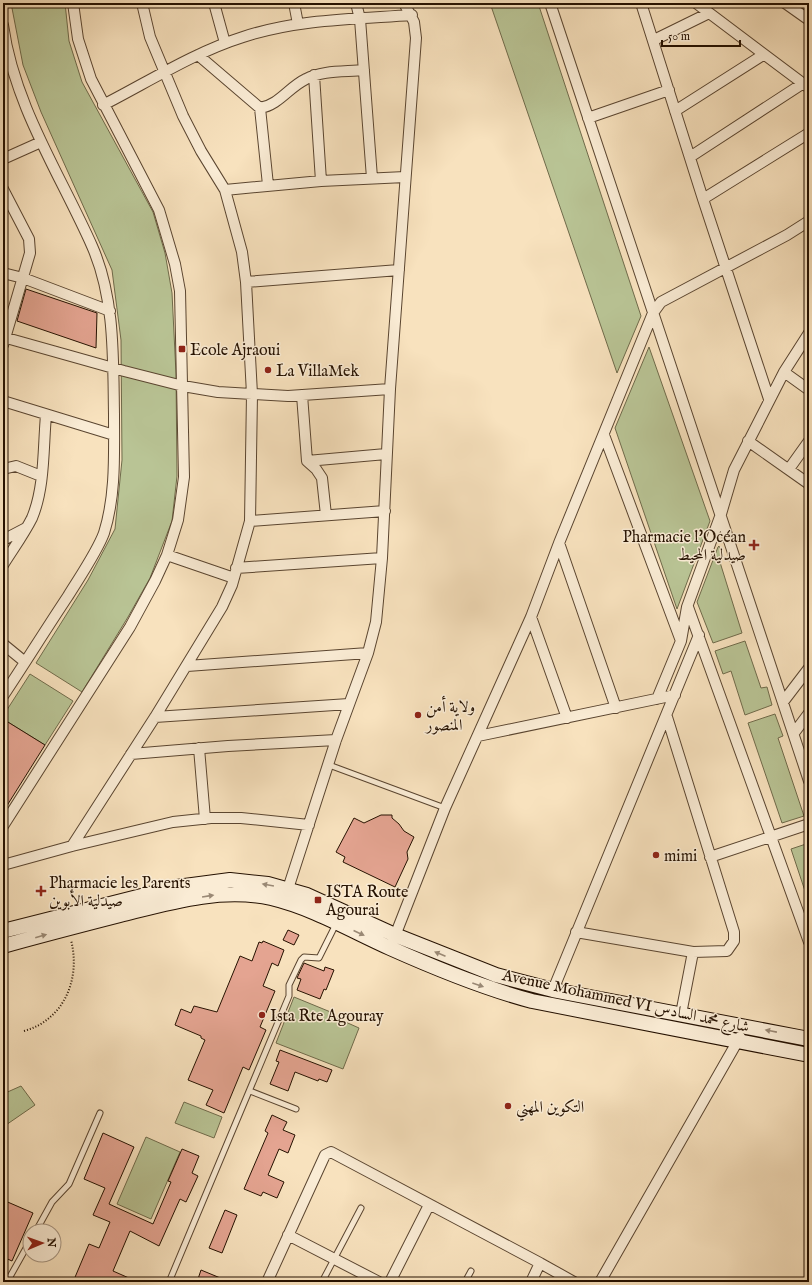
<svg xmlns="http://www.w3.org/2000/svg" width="812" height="1285" font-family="'IM FELL English',Amiri,serif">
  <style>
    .green { fill: #b9c495; stroke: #6f6a4a }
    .building { fill: #e4a491; stroke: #251100 }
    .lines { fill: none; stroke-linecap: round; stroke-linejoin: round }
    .service-casing { stroke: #5a4530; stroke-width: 7 }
    .minor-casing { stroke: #5a4530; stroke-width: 12 }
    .secondary-casing { stroke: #251100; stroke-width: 16 }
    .path { stroke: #251100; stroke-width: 2; stroke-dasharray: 1 2; stroke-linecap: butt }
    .service { stroke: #faecd5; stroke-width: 5 }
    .minor { stroke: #faecd5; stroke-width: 10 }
    .secondary { stroke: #faecd5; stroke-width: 14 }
    .oneway { fill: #9a8975 }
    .poi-dot { fill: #8f2418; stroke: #faecd5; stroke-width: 1.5 }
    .labels { text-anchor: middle; stroke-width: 3; stroke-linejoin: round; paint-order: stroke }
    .poi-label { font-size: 16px; fill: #251100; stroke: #faecd5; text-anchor: start }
    .street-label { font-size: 16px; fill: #251100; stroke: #faecd5 }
  </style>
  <rect width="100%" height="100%" fill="#f8e2be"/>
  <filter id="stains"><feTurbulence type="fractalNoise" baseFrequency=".005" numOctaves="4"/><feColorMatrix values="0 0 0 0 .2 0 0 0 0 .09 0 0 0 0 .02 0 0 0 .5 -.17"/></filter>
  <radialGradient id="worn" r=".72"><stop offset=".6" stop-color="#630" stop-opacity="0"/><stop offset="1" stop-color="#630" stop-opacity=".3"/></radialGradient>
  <path class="green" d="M11 3H65L69 41 82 82 153 212 165 253 172 293 176 374 177 476 172 521 150 578 128 617 82 692 36 663 88 580 115 529 122 460 121 340 112 270 41 112 23 65Z
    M490 3H538L641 316 617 373Z
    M649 347 710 521 677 609 615 428Z
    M719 546 723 557 719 559 742 633 713 643 697 602 718 547Z
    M745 641 761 688 767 687 772 705 745 715 731 671 723 674 715 651Z
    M30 674 73 701 45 745 3 719V716Z
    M775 714 783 736 778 738 804 816 782 823 748 723Z
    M809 843V903L791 849Z
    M294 997 333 1013 332 1016 359 1028 343 1069 276 1043Z
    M21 1086 35 1105 3 1127V1094Z
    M184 1102 222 1117 214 1138 175 1123Z
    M146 1137 180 1152 151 1219 117 1204Z"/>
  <path class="building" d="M26 289 97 313 96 348 17 321Z
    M3 719 45 745 3 812Z
    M381 815H392V818L399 824 404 831 414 837 407 852 408 859 395 887 343 862 345 857 336 852 354 818 364 823Z
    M288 930 299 935 294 945 283 940Z
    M263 941 284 950 278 966 272 963 263 986 275 991 260 1027 266 1030 249 1070 243 1067 224 1113 206 1105 213 1090 188 1080 205 1040 201 1038V1036L175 1025 181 1009 191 1013 194 1006 217 1012 240 956 252 961 259 942 262 943Z
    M304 963 324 971 325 967 334 970 326 990 324 989 320 999 297 990 301 979 297 978Z
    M280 1050 332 1070 327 1082 319 1079 318 1081 295 1072 288 1091 270 1084 279 1062 276 1061Z
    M272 1115 287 1122 283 1130 295 1135 288 1153 279 1149 268 1175 284 1182 277 1198 263 1192 261 1196 244 1189 268 1133 265 1131Z
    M103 1133 134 1147 109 1204 153 1224 171 1182 168 1181 182 1149 199 1156 192 1173 198 1176 186 1202 180 1199 159 1246 130 1231 113 1271 138 1282H73L89 1244 99 1248 110 1222 93 1215 105 1188 84 1179Z
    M3 1200 33 1213 12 1261 3 1257Z
    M225 1210 237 1215 222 1253 209 1248Z
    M201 1270 230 1282H197Z"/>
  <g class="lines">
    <defs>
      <path id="service" d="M329 765 445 808
        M250 1091 296 1109
        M36 1231 52 1202 69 1184 100 1113
        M7 1282 30 1241
        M169 1282 289 996V985L301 960 304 957 319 958 336 924
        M322 1282 361 1208
        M465 1282 471 1271"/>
      <path id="minor" d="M214 3 225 43
        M294 3 298 24
        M356 3 360 19 372 178
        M550 3 809 781
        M641 3 703 199 769 399
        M696 3 809 88
        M785 3 809 20
        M3 25C14 105 60 174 92 246 115 298 113 358 114 414 114 453 116 495 104 533 97 552 79 578 68 596 46 629 25 663 3 696
        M654 40 709 13
        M198 55 260 108 268 185
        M314 75 321 181
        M103 105C148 82 195 52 243 37 297 19 356 19 412 15
        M260 108C279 105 289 87 306 79 322 70 346 72 364 70
        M675 111 763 55
        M588 118 669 90
        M690 157 802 84
        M3 159 41 142
        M3 189 29 239 30 253 3 345
        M225 190 321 181 405 177
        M703 199 809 133
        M3 273 23 278 110 311
        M246 282 399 270
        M3 337 124 371 183 386 218 392 288 396 390 389
        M784 372 809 390
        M302 395 307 461 316 469 322 478 326 515
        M3 401 114 435
        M604 435 681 641
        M748 441 809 484
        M307 461 386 454
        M3 469 16 466 41 476
        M789 469 809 441
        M250 521 385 511
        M3 540 26 528
        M559 543 616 708
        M167 555 234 578
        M3 565C13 549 24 534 32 518 45 487 43 448 46 415
        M236 568 382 558
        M688 607 809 942
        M531 617 567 718
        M3 644 25 662
        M187 666 368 653
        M657 699 681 641 687 607 721 514 734 470 784 372 809 333
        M783 702 809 668
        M155 717 349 704
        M794 733 809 713
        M478 736 675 695
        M199 748 205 819
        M131 754 228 746 336 740
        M3 826 130 627 155 581 167 555 178 520 184 477 180 291 175 264 159 210 91 79 78 39 73 3
        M72 846 155 717 222 607 232 585 250 521 252 394 246 282 242 252 225 190 201 151 183 116 150 37 142 3
        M710 857 809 824
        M3 865 72 846 173 822 211 818H241L309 825
        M286 895 336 740 368 653 376 622 382 558 390 389 416 38 414 22 404 3
        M576 932 693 952 727 951 734 941V932L667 717
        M393 941 445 808 531 617 559 543 653 313 661 302 787 235 809 221
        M553 990 699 635
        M681 1014 693 952
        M288 1235 379 1282
        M540 1263 574 1282
        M267 1282 325 1155 331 1152 540 1263 531 1282
        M390 1282 429 1205
        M600 1282 740 1037"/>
      <path id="secondary" d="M3 931 177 887 230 880 268 884 307 895 395 935 496 975 553 990 809 1039
        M3 946C42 935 81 925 120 915 168 903 220 887 271 898 313 908 352 931 390 948 437 969 483 988 532 1001L809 1055"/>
    </defs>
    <use href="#service" class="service-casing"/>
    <use href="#minor" class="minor-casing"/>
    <use href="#secondary" class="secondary-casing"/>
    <path class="path" d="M24 1031C64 1020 81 979 71 940"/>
    <use href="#service" class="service"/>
    <use href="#minor" class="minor"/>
    <use href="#secondary" class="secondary"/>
  </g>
  <defs><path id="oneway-solid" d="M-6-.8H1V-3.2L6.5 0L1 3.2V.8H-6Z"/></defs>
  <g class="oneway">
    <use href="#oneway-solid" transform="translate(268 885) rotate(-170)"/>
    <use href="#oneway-solid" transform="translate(208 896) rotate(-9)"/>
    <use href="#oneway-solid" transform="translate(359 933) rotate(25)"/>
    <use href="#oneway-solid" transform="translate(41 936) rotate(-16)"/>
    <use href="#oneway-solid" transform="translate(440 954) rotate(-157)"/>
    <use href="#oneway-solid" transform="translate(478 985) rotate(19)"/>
    <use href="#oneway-solid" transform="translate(771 1031) rotate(-169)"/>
  </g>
  <g class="poi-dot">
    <rect x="178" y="345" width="8" height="8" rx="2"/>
    <circle cx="268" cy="370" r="4"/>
    <path d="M752 539h4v4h4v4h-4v4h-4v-4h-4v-4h4z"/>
    <circle cx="418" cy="715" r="4"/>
    <circle cx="656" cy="855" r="4"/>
    <path d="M39 885h4v4h4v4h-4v4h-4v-4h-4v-4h4z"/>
    <rect x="314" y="896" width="8" height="8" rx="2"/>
    <circle cx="262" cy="1015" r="4"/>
    <circle cx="508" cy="1106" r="4"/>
  </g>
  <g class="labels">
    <g class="poi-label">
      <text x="190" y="355">Ecole Ajraoui</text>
      <text x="276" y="376">La VillaMek</text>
      <text x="746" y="542" text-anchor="end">Pharmacie l'Océan<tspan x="746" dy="18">صيدلية المحيط</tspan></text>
      <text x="426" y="712">ولاية أمن<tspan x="426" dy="18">المنصور</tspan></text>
      <text x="664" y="861">mimi</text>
      <text x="49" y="888">Pharmacie les Parents<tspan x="49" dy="18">صيدلية الأبوين</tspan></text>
      <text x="326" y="897">ISTA Route<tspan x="326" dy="18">Agourai</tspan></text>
      <text x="270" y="1021">Ista Rte Agouray</text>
      <text x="516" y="1112">التكوين المهني</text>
    </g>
    <g class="street-label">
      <text transform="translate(626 1000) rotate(12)" y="6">Avenue Mohammed VI شارع محمد السادس</text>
    </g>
  </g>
  <rect width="812" height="1285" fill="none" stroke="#f8e2be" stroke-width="16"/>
  <rect x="4" y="4" width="804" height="1277" fill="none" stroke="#251100" stroke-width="2"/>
  <rect x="8" y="8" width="796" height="1269" fill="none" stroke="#251100"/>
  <g transform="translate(42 1243) rotate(88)"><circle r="19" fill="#faecd5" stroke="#a59480"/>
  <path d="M0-3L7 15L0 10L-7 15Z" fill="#8f2418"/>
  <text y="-6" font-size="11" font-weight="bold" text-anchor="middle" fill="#251100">N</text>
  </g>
  <path d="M662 40v6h78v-6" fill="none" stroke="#251100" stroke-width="2"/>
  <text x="668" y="40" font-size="12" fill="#251100" stroke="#faecd5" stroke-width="3" paint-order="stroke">50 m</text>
  <rect width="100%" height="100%" filter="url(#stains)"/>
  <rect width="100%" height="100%" fill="url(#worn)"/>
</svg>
